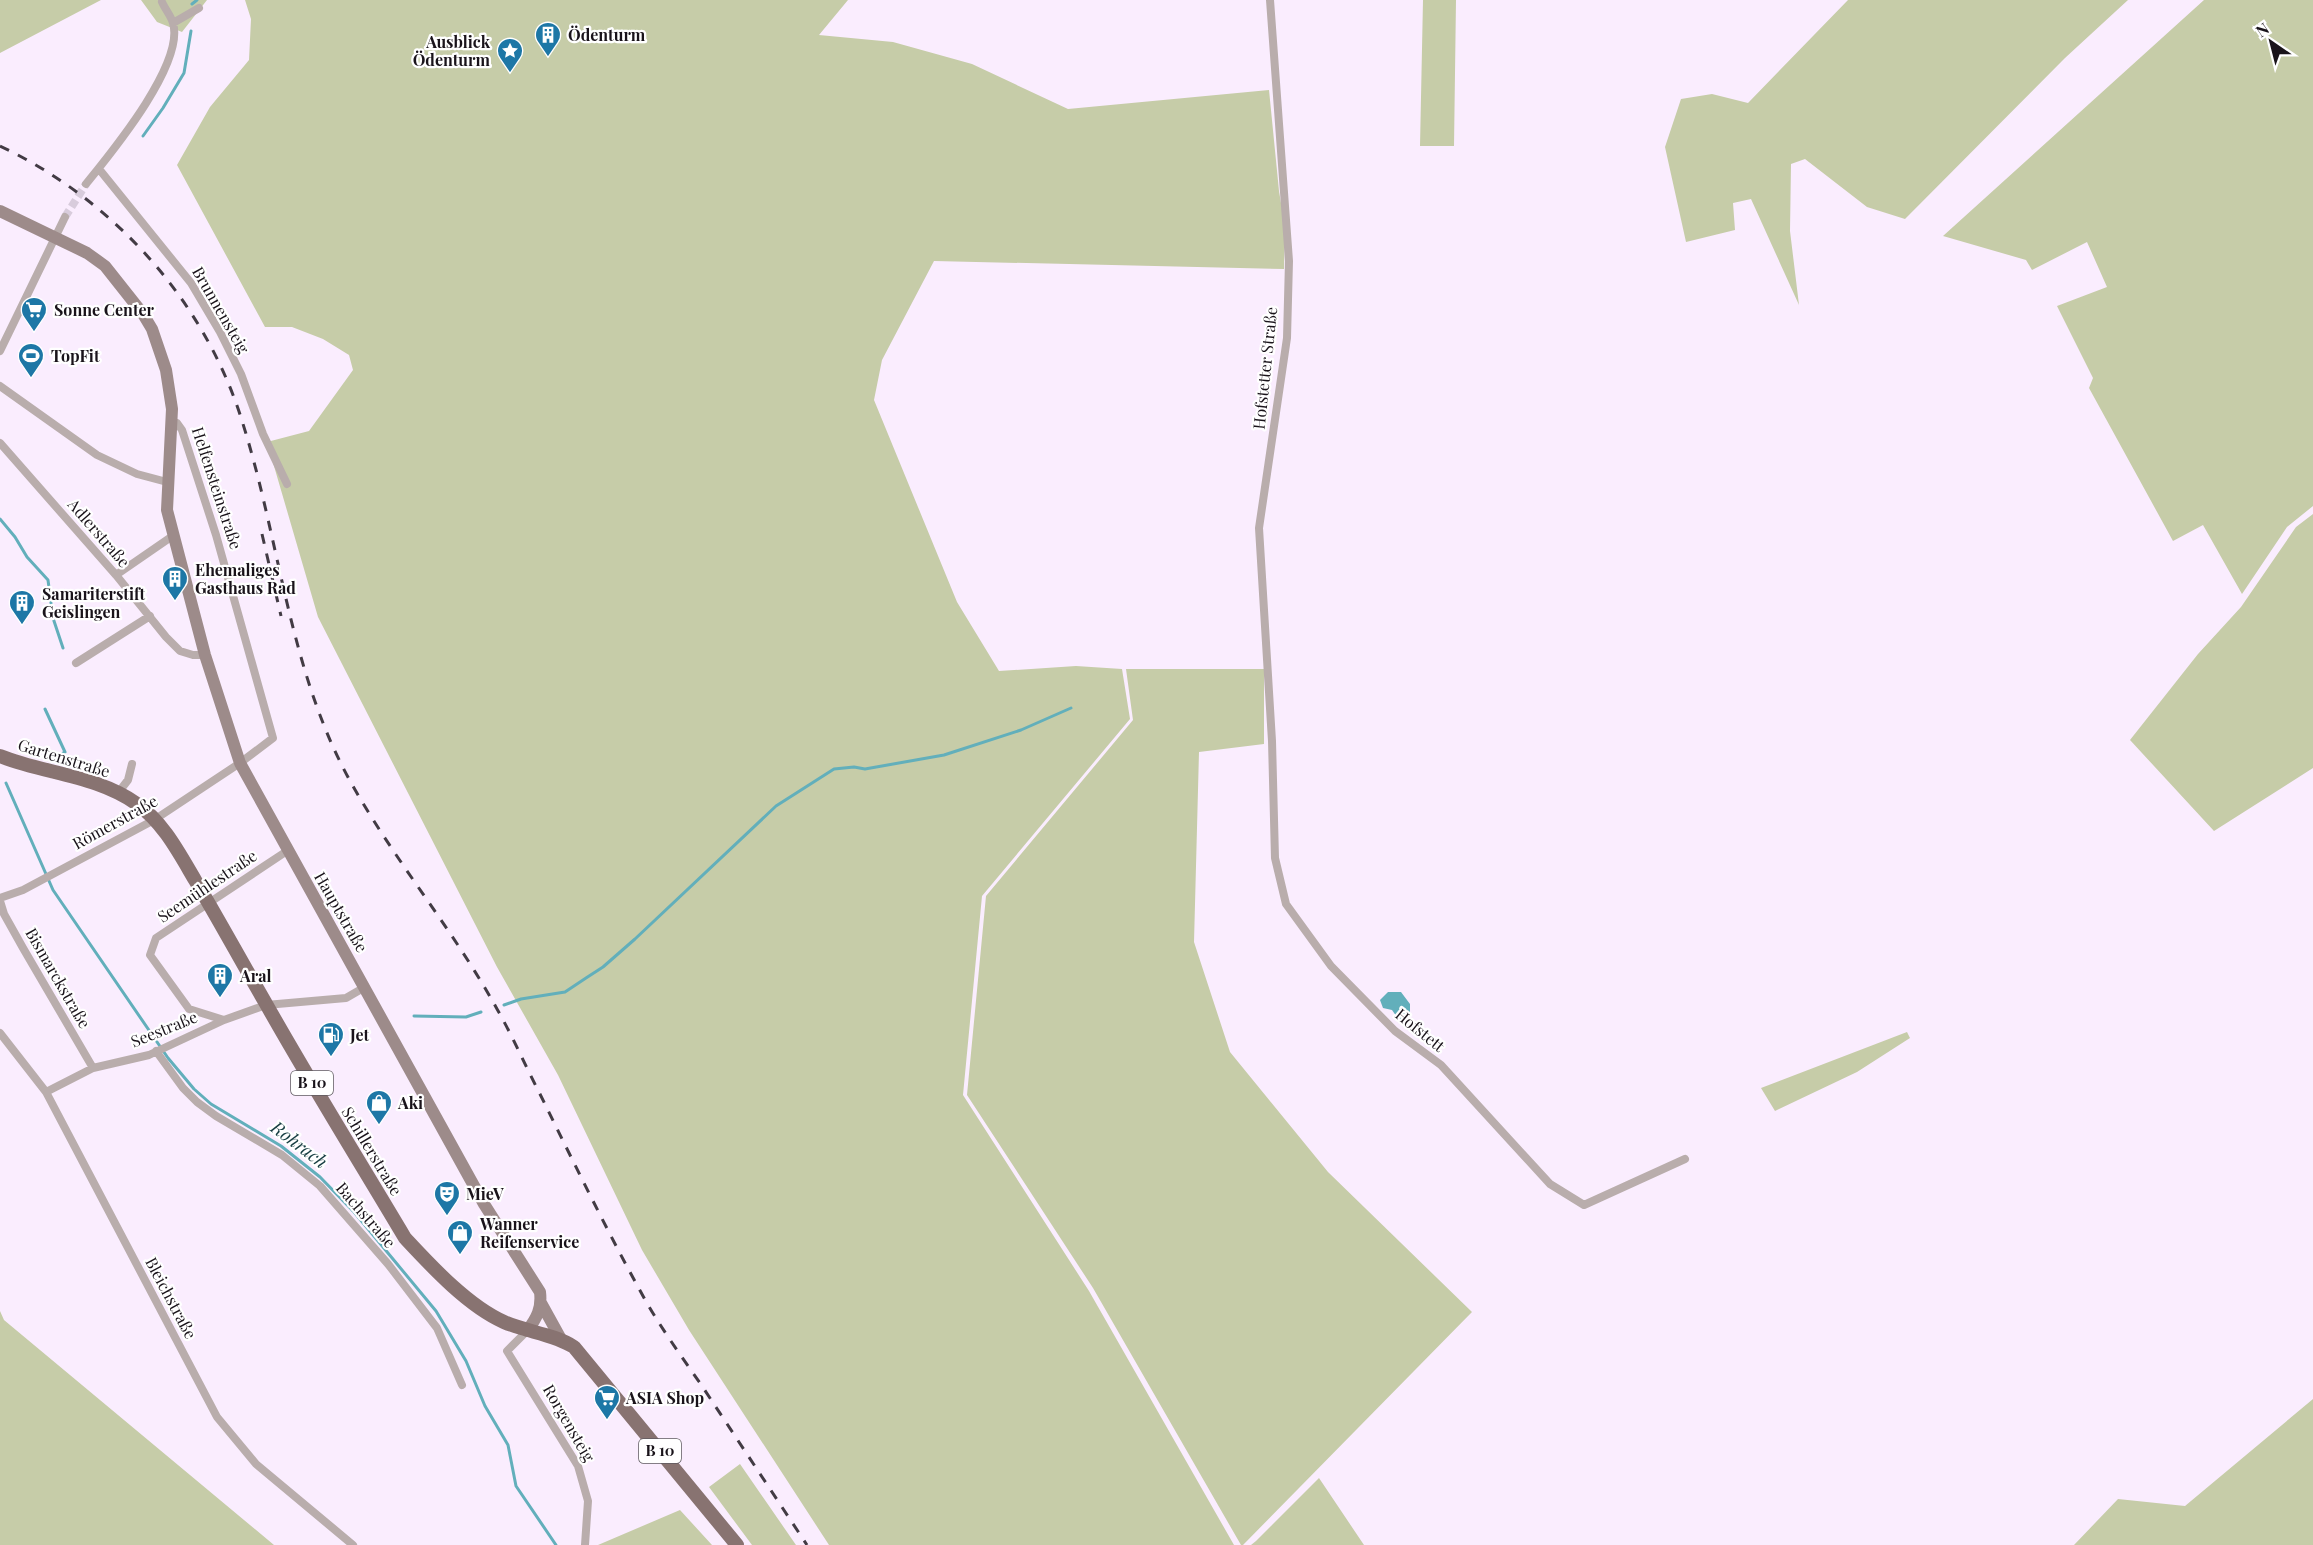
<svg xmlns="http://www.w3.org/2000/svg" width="2313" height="1545" font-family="'Playfair Display',serif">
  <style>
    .green { fill: #c6cca8 }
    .water { fill: #62afbb }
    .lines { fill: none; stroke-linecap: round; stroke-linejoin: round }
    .stream { stroke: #62afbb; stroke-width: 3 }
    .street-tunnel { stroke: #d8ccdc; stroke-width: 8; stroke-dasharray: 8 4; stroke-linecap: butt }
    .street { stroke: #b9adac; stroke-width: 8 }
    .secondary { stroke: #9d8b8a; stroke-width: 12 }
    .primary { stroke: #887371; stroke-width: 14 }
    .rail { stroke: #423b44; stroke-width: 3; stroke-dasharray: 10 10; stroke-linecap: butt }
    .labels { text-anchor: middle; stroke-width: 4.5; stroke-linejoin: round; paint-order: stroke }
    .shield { fill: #fff; stroke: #5e5a5f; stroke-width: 1.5 }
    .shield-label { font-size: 15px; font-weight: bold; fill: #19131a }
    .poi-label { font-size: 16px; font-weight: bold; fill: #19131a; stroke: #fff; text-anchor: start }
    .street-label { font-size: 16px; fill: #19131a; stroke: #fff }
    .water-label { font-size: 18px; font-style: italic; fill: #173d42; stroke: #fff }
  </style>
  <rect width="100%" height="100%" fill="#faedfe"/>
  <path class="green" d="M0 0H101L0 53Z
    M141 0H207L182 32 157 22Z
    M245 0H848L819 35 893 42 972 64 1068 109 1269 90 1279 191 1285 227 1284 269 934 261 882 360 874 400 957 602 999 671 1076 666 1122 669 1130 719 982 896 963 1095 1089 1291 1234 1545H829L689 1330 642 1250 558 1075 497 967 318 617 267 442 309 431 353 370 349 355 323 339 292 327H265L177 165 210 107 249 60 251 19Z
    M1423 0H1456L1454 146H1420Z
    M1848 0H2128L2065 58 1905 219 1867 207 1805 159 1791 164 1790 231 1799 305 1751 199 1733 203 1735 230 1686 242 1665 147 1681 99 1712 94 1748 103Z
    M2204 0H2313V506L2287 527 2242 594 2203 525 2173 541 2089 388 2093 378 2057 306 2107 287 2087 242 2032 270 2026 260 1943 236Z
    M2313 514V768L2214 831 2130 740 2198 654 2241 607 2296 527Z
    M1126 669H1264V744L1199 752 1194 942 1230 1052 1328 1172 1472 1312 1243 1545H1241L1093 1288 967 1095 986 896 1133 720Z
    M1907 1032 1910 1038 1857 1072 1775 1111 1761 1088Z
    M0 1311 4 1320 274 1545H0Z
    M2313 1399V1545H2074L2118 1499 2185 1506Z
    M740 1464 796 1545H752L709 1487Z
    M1319 1478 1364 1545H1251L1256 1541Z
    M680 1510 712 1545H598Z"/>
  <path class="water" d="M1388 992H1401L1410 1004V1017L1399 1020 1392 1010 1383 1008 1380 1000Z"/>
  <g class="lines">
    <path class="stream" d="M192 4 197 0
      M143 136 163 108 184 73 191 31
      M0 519 15 537 27 557 48 580 53 618 63 648
      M20 748 61 754 65 752 45 709
      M6 783 53 890 168 1058 194 1089 211 1104 281 1146 320 1177 354 1212 436 1311 466 1361 485 1406 508 1445 516 1486 556 1545
      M504 1005 521 999 565 992 586 978 603 967 635 939 776 806 834 769 854 767 865 769 944 755 1021 730 1071 708
      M414 1016 466 1017 481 1012"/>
    <path class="street-tunnel" d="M65 217 86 184"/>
    <path class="street" d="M1270 0 1289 261 1287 338 1259 528 1272 741 1275 858 1286 904 1331 966 1395 1031 1441 1065 1550 1184 1584 1205 1685 1159
      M173 23 199 8
      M99 169 191 283 220 332 241 374 263 434 287 484
      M86 184C111 153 185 64 173 23 171 16 165 9 162 2
      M0 351 65 217
      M0 386 97 455 137 474 167 482
      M0 443 116 575 166 637 180 651 193 655H205
      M116 575 174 535
      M76 663 150 616
      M118 793 128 780 132 764
      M0 898 23 890 154 820 240 763 273 738 216 535 182 430 177 423 171 421
      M0 901 4 914 23 948 93 1068
      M224 1020 189 1009 150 955 156 938 287 851
      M0 1033 46 1092 217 1417 256 1464 353 1545
      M156 1051 183 1088 197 1102 216 1116 282 1155 320 1186 388 1264 437 1328 462 1385
      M46 1092 93 1068 149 1055 224 1020 266 1005 346 998 365 987
      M527 1331 507 1351 578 1466 588 1501 585 1545"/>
    <path class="secondary" d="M0 211 87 253 105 266 143 314 152 329 166 370 172 409 167 510 205 655 240 763 484 1204 540 1292C542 1308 537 1318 527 1331
      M541 1303 562 1341"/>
    <path class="primary" d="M0 756C45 774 96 775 137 804 163 822 179 853 195 880 219 920 241 961 265 1002 310 1082 358 1159 405 1238 432 1267 468 1306 504 1322 527 1332 554 1334 574 1347L737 1545"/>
    <path class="rail" d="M0 146C114 200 206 302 243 424 280 542 289 669 349 779 393 859 453 929 497 1009 512 1035 524 1063 538 1090 572 1159 606 1229 643 1296 660 1327 682 1357 702 1386 737 1439 772 1492 807 1545
      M262 534 281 616"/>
  </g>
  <defs>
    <symbol id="building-pin" viewBox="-11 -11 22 30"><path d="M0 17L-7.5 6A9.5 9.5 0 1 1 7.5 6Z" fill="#1d77a6" stroke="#fff"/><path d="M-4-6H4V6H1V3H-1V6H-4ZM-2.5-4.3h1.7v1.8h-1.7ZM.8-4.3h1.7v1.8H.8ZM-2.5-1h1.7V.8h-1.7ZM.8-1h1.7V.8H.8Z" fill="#fff"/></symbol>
    <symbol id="sight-pin" viewBox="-11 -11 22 30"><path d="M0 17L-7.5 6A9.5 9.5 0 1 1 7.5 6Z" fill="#1d77a6" stroke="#fff"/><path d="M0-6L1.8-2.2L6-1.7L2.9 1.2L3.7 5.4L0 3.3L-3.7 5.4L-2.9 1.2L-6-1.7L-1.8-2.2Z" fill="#fff"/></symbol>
    <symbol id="supermarket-pin" viewBox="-11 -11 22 30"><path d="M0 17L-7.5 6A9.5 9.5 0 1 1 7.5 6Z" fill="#1d77a6" stroke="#fff"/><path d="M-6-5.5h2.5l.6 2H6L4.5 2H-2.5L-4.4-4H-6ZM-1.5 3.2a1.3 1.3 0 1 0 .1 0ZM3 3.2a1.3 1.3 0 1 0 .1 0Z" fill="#fff"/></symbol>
    <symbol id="stadium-pin" viewBox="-11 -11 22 30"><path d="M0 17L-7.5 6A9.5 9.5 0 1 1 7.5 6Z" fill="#1d77a6" stroke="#fff"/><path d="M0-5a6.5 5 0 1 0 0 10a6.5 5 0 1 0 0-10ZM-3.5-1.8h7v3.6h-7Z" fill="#fff"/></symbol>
    <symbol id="fuel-pin" viewBox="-11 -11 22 30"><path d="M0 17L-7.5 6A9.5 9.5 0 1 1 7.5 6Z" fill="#1d77a6" stroke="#fff"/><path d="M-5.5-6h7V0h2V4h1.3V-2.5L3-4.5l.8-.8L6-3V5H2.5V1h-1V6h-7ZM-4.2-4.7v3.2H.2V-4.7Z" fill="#fff"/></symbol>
    <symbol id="shop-pin" viewBox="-11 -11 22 30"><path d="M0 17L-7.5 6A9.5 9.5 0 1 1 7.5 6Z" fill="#1d77a6" stroke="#fff"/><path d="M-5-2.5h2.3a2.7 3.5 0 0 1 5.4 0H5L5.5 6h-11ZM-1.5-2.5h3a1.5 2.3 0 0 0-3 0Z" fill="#fff"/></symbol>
    <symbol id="theatre-pin" viewBox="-11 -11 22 30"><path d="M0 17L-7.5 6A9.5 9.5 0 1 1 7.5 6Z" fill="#1d77a6" stroke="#fff"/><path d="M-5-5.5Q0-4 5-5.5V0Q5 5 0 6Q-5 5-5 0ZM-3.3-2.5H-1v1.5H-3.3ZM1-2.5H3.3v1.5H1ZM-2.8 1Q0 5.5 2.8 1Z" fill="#fff"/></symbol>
  </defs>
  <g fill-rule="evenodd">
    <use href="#building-pin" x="533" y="20" width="30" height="40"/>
    <use href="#sight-pin" x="495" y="36" width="30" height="40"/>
    <use href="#supermarket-pin" x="19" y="295" width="30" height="40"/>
    <use href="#stadium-pin" x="16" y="341" width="30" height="40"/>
    <use href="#building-pin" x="160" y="564" width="30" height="40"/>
    <use href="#building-pin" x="7" y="588" width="30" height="40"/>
    <use href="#building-pin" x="205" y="961" width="30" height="40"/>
    <use href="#fuel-pin" x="316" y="1020" width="30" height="40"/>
    <use href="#shop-pin" x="364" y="1088" width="30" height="40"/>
    <use href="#theatre-pin" x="432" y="1179" width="30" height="40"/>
    <use href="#shop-pin" x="445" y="1218" width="30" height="40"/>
    <use href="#supermarket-pin" x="592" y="1383" width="30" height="40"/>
  </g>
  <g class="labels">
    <g class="shield">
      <rect x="291" y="1071" width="42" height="24" rx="4.5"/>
      <rect x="639" y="1439" width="42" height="24" rx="4.5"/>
    </g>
    <g class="shield-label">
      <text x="312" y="1088">B 10</text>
      <text x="660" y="1456">B 10</text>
    </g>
    <g class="poi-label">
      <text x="568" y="41">Ödenturm</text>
      <text x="490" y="48" text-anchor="end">Ausblick<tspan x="490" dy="18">Ödenturm</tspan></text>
      <text x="54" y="316">Sonne Center</text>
      <text x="51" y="362">TopFit</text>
      <text x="195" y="576">Ehemaliges<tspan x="195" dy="18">Gasthaus Rad</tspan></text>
      <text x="42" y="600">Samariterstift<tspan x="42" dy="18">Geislingen</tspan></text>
      <text x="240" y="982">Aral</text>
      <text x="350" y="1041">Jet</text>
      <text x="398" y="1109">Aki</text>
      <text x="466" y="1200">MieV</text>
      <text x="480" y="1230">Wanner<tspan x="480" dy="18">Reifenservice</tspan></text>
      <text x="626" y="1404">ASIA Shop</text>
    </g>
    <g class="street-label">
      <text transform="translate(221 310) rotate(60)" y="6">Brunnensteig</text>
      <text transform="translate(1265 368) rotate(-84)" y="6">Hofstetter Straße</text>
      <text transform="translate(217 488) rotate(72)" y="6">Helfensteinstraße</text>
      <text transform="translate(99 533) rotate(49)" y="6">Adlerstraße</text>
      <text transform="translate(64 758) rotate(17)" y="6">Gartenstraße</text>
      <text transform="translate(115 822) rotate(-29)" y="6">Römerstraße</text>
      <text transform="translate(207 886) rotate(-34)" y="6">Seemühlestraße</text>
      <text transform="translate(341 912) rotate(60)" y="6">Hauptstraße</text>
      <text transform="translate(58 978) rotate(60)" y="6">Bismarckstraße</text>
      <text transform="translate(164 1029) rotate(-22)" y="6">Seestraße</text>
      <text transform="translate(1420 1030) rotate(39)" y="6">Hofstett</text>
      <text transform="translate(372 1151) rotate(59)" y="6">Schillerstraße</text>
      <text transform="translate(366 1215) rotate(49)" y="6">Bachstraße</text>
      <text transform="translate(171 1298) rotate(62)" y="6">Bleichstraße</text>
      <text transform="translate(569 1423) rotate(60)" y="6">Rorgensteig</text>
    </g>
    <g class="water-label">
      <text transform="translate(299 1145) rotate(37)" y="6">Rohrach</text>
    </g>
  </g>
  <g transform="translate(2271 42) rotate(325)" stroke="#ffffff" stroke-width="4.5" paint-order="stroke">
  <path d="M0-4.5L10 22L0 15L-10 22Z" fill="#19131a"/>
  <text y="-9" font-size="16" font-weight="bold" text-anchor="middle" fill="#19131a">N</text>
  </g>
</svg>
